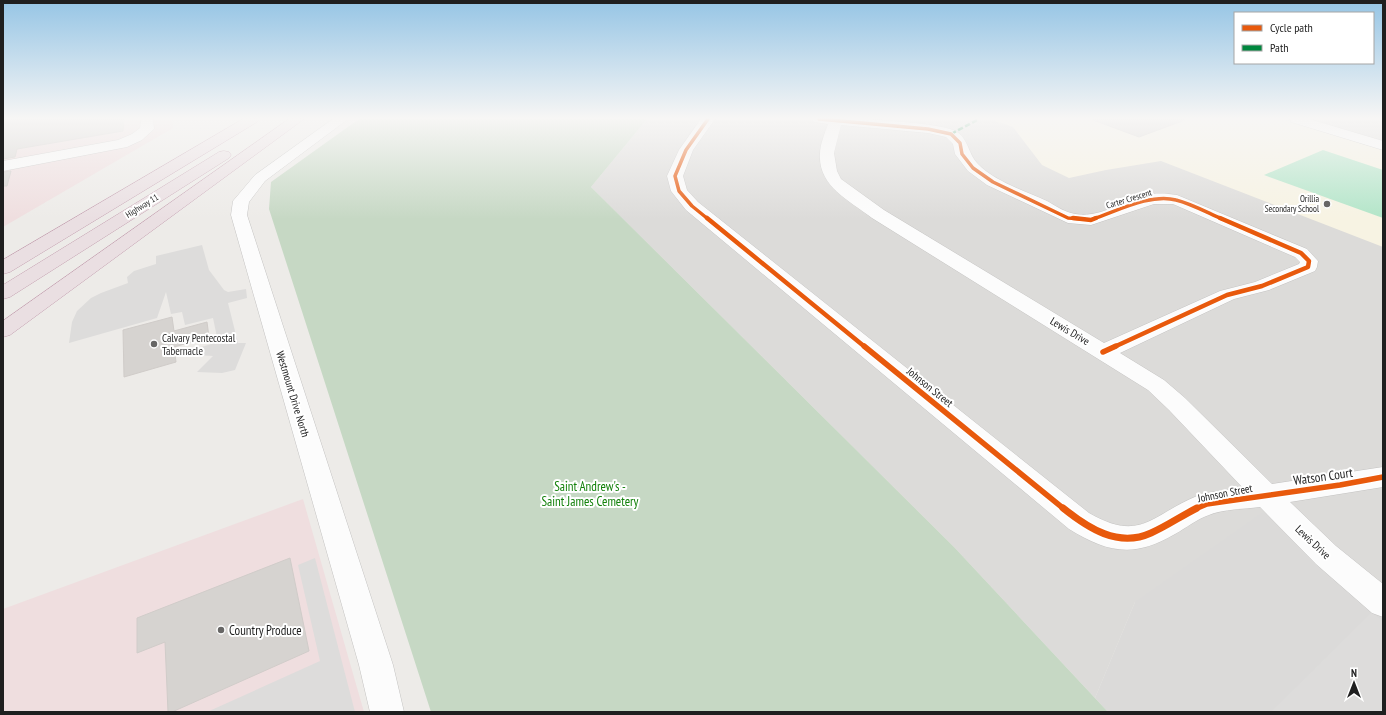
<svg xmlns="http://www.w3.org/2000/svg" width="1386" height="715" font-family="'PT Sans Narrow',sans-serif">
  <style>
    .residential { fill: #dcdbd9 }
    .commercial { fill: #efdedf }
    .education { fill: #f7f3e3 }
    .religious { fill: #dbdad9 }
    .cemetery { fill: #c6d8c4 }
    .pitch { fill: #b2e5c8 }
    .parking { fill: #dddcdb }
    .building { fill: #d6d3d0; stroke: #d0ccc9 }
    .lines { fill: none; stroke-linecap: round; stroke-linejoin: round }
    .minor-casing { stroke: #c4c3c2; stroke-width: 1 }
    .highway-casing { stroke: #c39eaf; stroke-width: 1 }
    .minor { fill: #fcfcfc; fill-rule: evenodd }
    .highway { fill: #eadfe2; fill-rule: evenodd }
    .quiet { stroke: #00873e; stroke-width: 2.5; stroke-dasharray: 5.5 2.5; stroke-linecap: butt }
    .cycleway-far3-casing { stroke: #fff; stroke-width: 5 }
    .cycleway-far2-casing { stroke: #fff; stroke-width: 6 }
    .cycleway-far1-casing { stroke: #fff; stroke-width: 8 }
    .cycleway-casing { stroke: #fff; stroke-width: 10 }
    .cycleway-far3 { stroke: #e8590c; stroke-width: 3.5 }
    .cycleway-far2 { stroke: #e8590c; stroke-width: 4.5 }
    .cycleway-far1 { stroke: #e8590c; stroke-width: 5.5 }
    .cycleway { stroke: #e8590c; stroke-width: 7 }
    .poi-dot { fill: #676665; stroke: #fff; stroke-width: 1.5 }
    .labels { text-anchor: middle; stroke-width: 4; stroke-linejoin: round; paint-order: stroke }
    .far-street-label { font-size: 9px; fill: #1f1f1f; stroke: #fff }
    .far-poi-label { font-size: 9px; fill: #1f1f1f; stroke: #fff; text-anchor: end }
    .street-label { font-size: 11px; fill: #1f1f1f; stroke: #fff }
    .poi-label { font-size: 11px; fill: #1f1f1f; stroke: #fff; text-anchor: start }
    .near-street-label { font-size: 13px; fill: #1f1f1f; stroke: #fff }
    .near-park-label { font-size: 13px; fill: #12810a; stroke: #fff }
    .near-poi-label { font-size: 13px; fill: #1f1f1f; stroke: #fff; text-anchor: start }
  </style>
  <rect width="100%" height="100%" fill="#edebe8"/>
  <path class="residential" d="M647 119H1383V615L1135 602 1095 698 954 547 591 187Z"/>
  <path class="commercial" d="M3 119H172L173 128 3 227Z
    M303 499 364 712H3V609Z"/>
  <path class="education" d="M990 119H1283L1383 150V247L1161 161 1106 170 1069 178 1042 165 1013 127Z"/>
  <path class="religious" d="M1263 512 1383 615V712H1108L1095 698 1135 602Z"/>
  <path class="cemetery" d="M359 119H647L591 187 954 547 1108 712H431L269 209 271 182Z"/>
  <path class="pitch" d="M1323 150 1383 170V218L1264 175Z"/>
  <path class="parking" d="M202 245 209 270 224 290 228 292 246 289 247 298 228 303 238 343H246L235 370 222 373 197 372 213 356 196 355 198 348 218 342 213 318 185 325 182 312 171 314 166 292 157 318 69 343 72 322 77 311 91 298 101 293 128 283 127 277 134 271 156 264V256Z
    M315 558 355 712H207L320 661 298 565Z
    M1372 612 1383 622V712H1271Z"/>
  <path class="building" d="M3 119H124L123 131 17 149 15 157 3 159Z
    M1093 119H1185V120L1139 137 1093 120Z
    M11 171 7 186H3V172Z
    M172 317 174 331 207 322 209 337 174 347 176 362 124 377 123 330Z
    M290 558 309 651 172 712H168L165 642 137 653V618Z"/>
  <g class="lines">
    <defs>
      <path id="minor" d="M141 119H153L154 129 142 140 127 147 3 171V161L118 140 132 134 140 128Z
        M333 119H348L265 181 249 202 247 215 393 665 404 712H370L359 665 231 215 233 201 255 175Z
        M701 119H715L693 150 683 176 687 190 698 202 1089 513C1141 543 1151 515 1197 496L1207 493 1243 488 1169 410 1148 390 872 218C849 200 818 186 820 154 820 144 825 133 828 124L814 122 812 119C834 117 941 121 957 132 969 140 968 154 978 164 994 181 1025 191 1047 201 1054 205 1063 211 1071 213 1099 221 1126 198 1153 194 1161 193 1169 194 1177 195L1307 249 1318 261 1317 267 1315 271 1269 290 1234 299 1120 353 1164 380 1185 398 1272 484 1383 467V487L1290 502 1336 546 1383 584V617L1372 613 1316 564 1260 507C1245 509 1223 509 1209 515 1197 519 1186 528 1175 534 1134 558 1108 553 1069 529L686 210 671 191 667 176 679 150ZM841 125 928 133 946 137 953 144 955 154 968 171 987 185 1068 223 1091 225 1154 204H1173L1295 257 1300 262 1299 264 1255 282 1220 291 1104 343 884 210 841 179 837 171 834 153Z
        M1290 119H1309L1383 141V150L1291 122Z"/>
      <path id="highway" d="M243 119H259L257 122 10 272 3 274V260Z
        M289 119H304L10 335 3 337V321Z
        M224 151 229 152 231 155 229 158 10 297 3 299V285L219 152Z"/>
    </defs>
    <use href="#minor" class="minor-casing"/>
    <use href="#highway" class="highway-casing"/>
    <use href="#minor" class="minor"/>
    <use href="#highway" class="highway"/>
    <path class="quiet" d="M951 134 979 119"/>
    <defs>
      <path id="cycleway-far3" d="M708 119 686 150 675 176 679 191 692 206 708 219
        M819 119 928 129 951 134 960 143 962 154 973 168 993 182 1068 218 1084 219
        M1093 219C1117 211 1151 193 1176 200 1192 204 1208 213 1222 219"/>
      <path id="cycleway-far2" d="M707 218 865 347
        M1073 218 1091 220 1096 218
        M1114 347 1227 295 1262 286 1308 267 1309 261 1301 253 1220 218"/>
      <path id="cycleway-far1" d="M864 346 1064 509
        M1103 352 1116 346
        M1195 509 1207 504 1340 485 1383 477"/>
      <path id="cycleway" d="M1063 508C1088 528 1118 548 1151 533 1167 526 1181 516 1197 508"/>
    </defs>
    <use href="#cycleway-far3" class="cycleway-far3-casing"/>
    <use href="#cycleway-far2" class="cycleway-far2-casing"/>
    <use href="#cycleway-far1" class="cycleway-far1-casing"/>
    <use href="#cycleway" class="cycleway-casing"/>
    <use href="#cycleway-far3" class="cycleway-far3"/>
    <use href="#cycleway-far2" class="cycleway-far2"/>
    <use href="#cycleway-far1" class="cycleway-far1"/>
    <use href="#cycleway" class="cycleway"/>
  </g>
  <linearGradient id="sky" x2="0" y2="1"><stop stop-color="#96c5e5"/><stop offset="0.54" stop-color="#f7f6f5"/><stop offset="1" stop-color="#f7f6f5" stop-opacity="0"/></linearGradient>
  <rect width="1386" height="219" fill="url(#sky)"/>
  <g class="poi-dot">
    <circle cx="1327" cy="204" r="4"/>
    <circle cx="154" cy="344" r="4"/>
    <circle cx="221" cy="630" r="4"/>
  </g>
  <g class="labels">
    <g class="far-street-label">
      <text transform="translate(1129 199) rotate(-17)" y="3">Carter Crescent</text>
      <text transform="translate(142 206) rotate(-32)" y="3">Highway 11</text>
    </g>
    <g class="far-poi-label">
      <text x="1319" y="202">Orillia<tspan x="1319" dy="10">Secondary School</tspan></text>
    </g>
    <g class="street-label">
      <text transform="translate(1070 331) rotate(31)" y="4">Lewis Drive</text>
      <text transform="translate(930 387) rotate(39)" y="4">Johnson Street</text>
      <text transform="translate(293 394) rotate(73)" y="4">Westmount Drive North</text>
      <text transform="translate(1225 493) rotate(-11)" y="4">Johnson Street</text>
      <text transform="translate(1313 542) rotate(43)" y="4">Lewis Drive</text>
    </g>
    <g class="poi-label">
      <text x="162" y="342">Calvary Pentecostal<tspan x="162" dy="13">Tabernacle</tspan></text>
    </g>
    <g class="near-street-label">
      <text transform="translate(1323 476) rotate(-8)" y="5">Watson Court</text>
    </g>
    <g class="near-park-label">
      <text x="590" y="491">Saint Andrew's -<tspan x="590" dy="15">Saint James Cemetery</tspan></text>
    </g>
    <g class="near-poi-label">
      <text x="229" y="635">Country Produce</text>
    </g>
  </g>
  <rect width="1386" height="715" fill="none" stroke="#1f1f1f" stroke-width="8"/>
  <rect x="1234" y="12" width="140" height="52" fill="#ffffff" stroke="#a5a5a5"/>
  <rect x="1242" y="25" width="20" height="6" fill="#e8590c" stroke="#a5a5a5"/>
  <text x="1270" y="32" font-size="12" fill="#1f1f1f">Cycle path</text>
  <rect x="1242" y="45" width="20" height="6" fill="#00873e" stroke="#a5a5a5"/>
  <text x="1270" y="52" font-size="12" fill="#1f1f1f">Path</text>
  <g transform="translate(1354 683)" stroke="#ffffff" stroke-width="3" paint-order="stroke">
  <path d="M0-3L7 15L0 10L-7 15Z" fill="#1f1f1f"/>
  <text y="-6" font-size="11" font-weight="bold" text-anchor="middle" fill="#1f1f1f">N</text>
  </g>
</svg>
